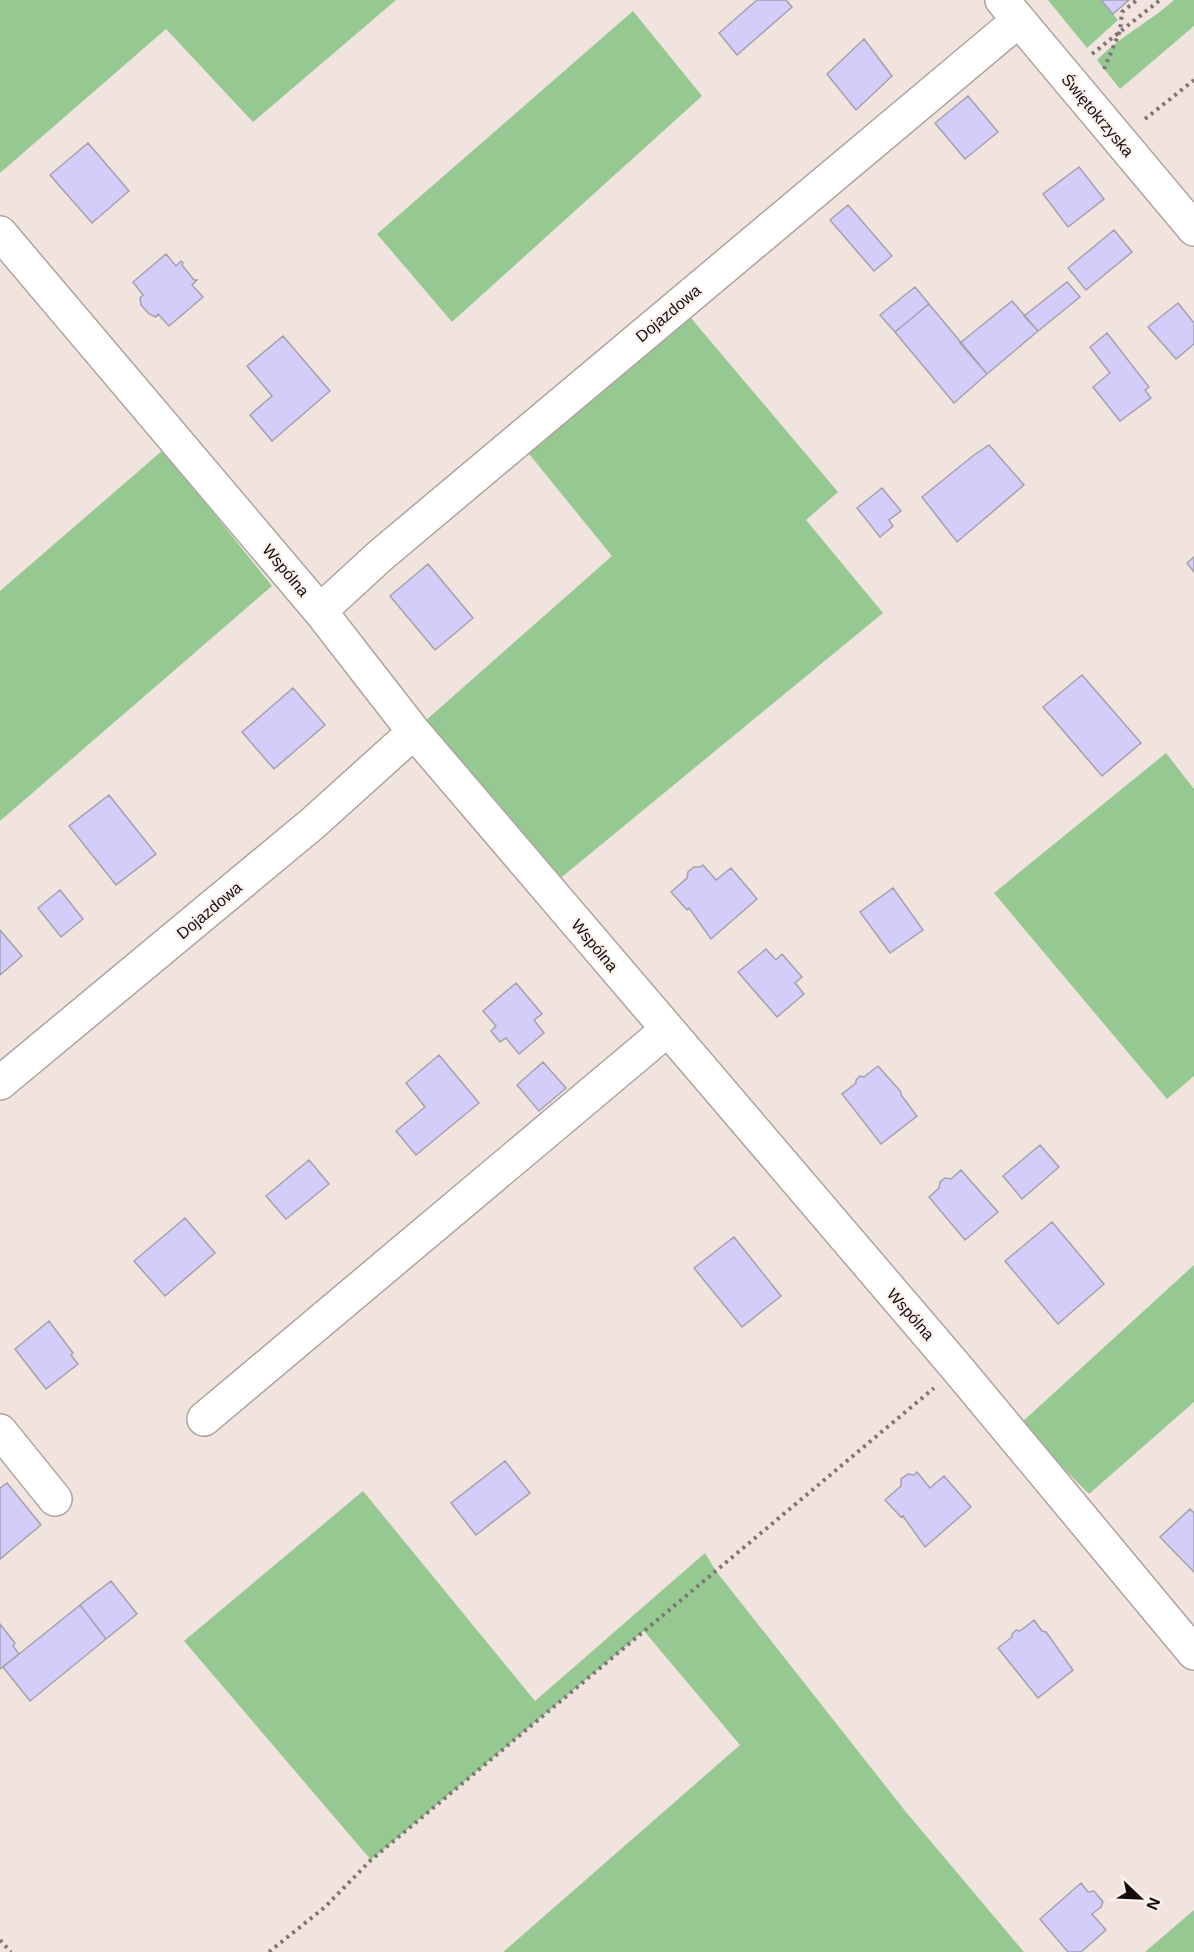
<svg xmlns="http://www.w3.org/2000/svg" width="1194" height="1952" font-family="Arial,sans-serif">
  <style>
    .green { fill: #96c892 }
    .building { fill: #d4ccf9; stroke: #a3a1ac; stroke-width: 1.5 }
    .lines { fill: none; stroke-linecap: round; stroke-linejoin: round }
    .minor-casing { stroke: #afa39e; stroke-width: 36 }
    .path { stroke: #7f7673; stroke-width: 4; stroke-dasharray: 3 4.5; stroke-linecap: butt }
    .minor { stroke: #fff; stroke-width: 33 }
    .labels { text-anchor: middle; stroke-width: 4.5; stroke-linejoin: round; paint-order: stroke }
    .street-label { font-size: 16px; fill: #130e0d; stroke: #fef1ec }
  </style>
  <rect width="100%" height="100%" fill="#f1e4df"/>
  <path class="green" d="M0 0H396L253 122 166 29 0 173Z
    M1048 0H1101L1118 20 1087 48Z
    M1174 0H1194V26L1120 89 1097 60C1120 36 1150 22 1174 0Z
    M633 11 702 96 452 322 377 234Z
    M685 311 838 492 806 520 883 613 557 881 424 722 612 556 525 449Z
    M163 450 272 586 0 821V591Z
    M1166 753 1194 789V1076L1167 1099 994 893Z
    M1194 1265V1402L1089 1494 1020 1424Z
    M363 1491 535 1701 705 1553 716 1571 906 1812 1024 1952H503L740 1745 644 1631 371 1860 184 1641Z
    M1194 1910V1952H1145Z"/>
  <path class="building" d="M757 0H786L792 7 737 55 719 33Z
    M1101 0H1129L1113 14Z
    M864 39 892 76 856 110 827 74Z
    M968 96 998 132 965 159 935 123Z
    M88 143 129 191 92 223 50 175Z
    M1079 167 1104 199 1068 227 1043 194Z
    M848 205 892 256 874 271 830 220Z
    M1114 230 1132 252 1086 290 1068 268Z
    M166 254 176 266 181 261 183 263 182 265 194 280H197L192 285 203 297 169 326 158 314 156 317 149 314 141 305 140 298 143 295 133 282Z
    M1067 282 1080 297 1038 331 1024 316Z
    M915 287 929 304 895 332 880 315Z
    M1012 301 1038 331 987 374 960 343Z
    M1178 303 1194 323V344L1176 359 1148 327Z
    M929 304 987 374 954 403 895 332Z
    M1107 333 1149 387 1145 390 1151 398 1120 421 1093 387 1110 373 1090 347Z
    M283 336 330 391 272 441 250 415 272 396 247 366Z
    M989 445 1024 485 957 542 922 497 974 455Z
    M882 488 901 511 889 520 893 526 880 537 857 508Z
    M1194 557V572L1187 563Z
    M428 564 473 618 435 650 390 596Z
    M1082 675 1141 743 1102 776 1043 707Z
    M293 688 325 725 274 769 242 732Z
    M109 795 156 854 116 885 69 826Z
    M703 865 716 880 731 868 757 899 711 939 689 908 687 910 671 892 687 878 688 872 694 867H700Z
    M893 888 923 930 890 953 860 912Z
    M60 890 83 919 61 937 38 908Z
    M0 930 22 956 0 975Z
    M766 949 776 960 782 954 802 977 795 983 804 994 777 1017 738 972Z
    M516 983 542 1014 534 1020 544 1033 519 1054 506 1038 500 1042 491 1031 496 1026 483 1011Z
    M439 1055 479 1103 416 1155 396 1131 425 1107 406 1083Z
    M543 1062 566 1088 539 1111 517 1085Z
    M878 1066 901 1092V1095L917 1116 881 1144 842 1094 856 1083V1080L860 1076 864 1077Z
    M1040 1145 1059 1167 1022 1199 1003 1176Z
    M309 1160 329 1184 286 1219 266 1196Z
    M961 1170 998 1212 965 1240 929 1197 939 1188 940 1182 945 1178 951 1179Z
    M185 1218 215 1253 165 1296 134 1261Z
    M1052 1222 1104 1284 1058 1324 1005 1261Z
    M734 1237 781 1296 742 1327 694 1268Z
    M49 1321 73 1353 71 1355 78 1364 46 1389 15 1349Z
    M505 1461 530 1493 476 1535 451 1503Z
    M917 1472 930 1488 944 1476 971 1507 925 1547 903 1516 901 1517 885 1500 901 1486V1479L908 1474 914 1475Z
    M7 1483 41 1525 0 1559V1488Z
    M1190 1509 1194 1513V1572L1160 1537Z
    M111 1581 137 1614 106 1639 80 1605Z
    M80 1605 106 1639 30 1701 3 1667Z
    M1034 1620 1042 1631 1046 1632 1073 1670 1038 1698 998 1648 1012 1637V1634L1016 1630 1020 1631Z
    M0 1624 15 1643 13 1646 19 1654 0 1669Z
    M1081 1883 1088 1892 1094 1891 1103 1902 1101 1907 1092 1914 1106 1930 1081 1952H1068L1040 1919Z"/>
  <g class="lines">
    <defs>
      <path id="minor" d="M1002 0 1194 229
        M0 233 320 611 414 732 957 1368 1194 1653
        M320 611 381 555 1019 20
        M0 1083 312 824 414 732
        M204 1419 667 1030
        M0 1431 55 1499"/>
    </defs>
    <use href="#minor" class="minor-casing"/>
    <path class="path" d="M1092 54 1160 0
      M1104 69 1120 31 1122 12 1137 0
      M1145 119 1194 80
      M0 1940 11 1952
      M269 1952 325 1907 371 1860 934 1388"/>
    <use href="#minor" class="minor"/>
  </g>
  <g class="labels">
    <g class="street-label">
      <text transform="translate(1098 115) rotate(50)" y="6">Świętokrzyska</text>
      <text transform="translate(668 313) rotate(-40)" y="6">Dojazdowa</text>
      <text transform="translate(286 570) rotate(50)" y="6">Wspólna</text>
      <text transform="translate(209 910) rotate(-40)" y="6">Dojazdowa</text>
      <text transform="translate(595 945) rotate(50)" y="6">Wspólna</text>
      <text transform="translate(911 1314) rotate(49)" y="6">Wspólna</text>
    </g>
  </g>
  <g transform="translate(1140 1898) rotate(113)" stroke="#fef1ec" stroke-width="4.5" paint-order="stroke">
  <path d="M0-4.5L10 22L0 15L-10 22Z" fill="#130e0d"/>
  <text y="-9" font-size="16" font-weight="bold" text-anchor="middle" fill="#130e0d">N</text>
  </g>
</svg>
